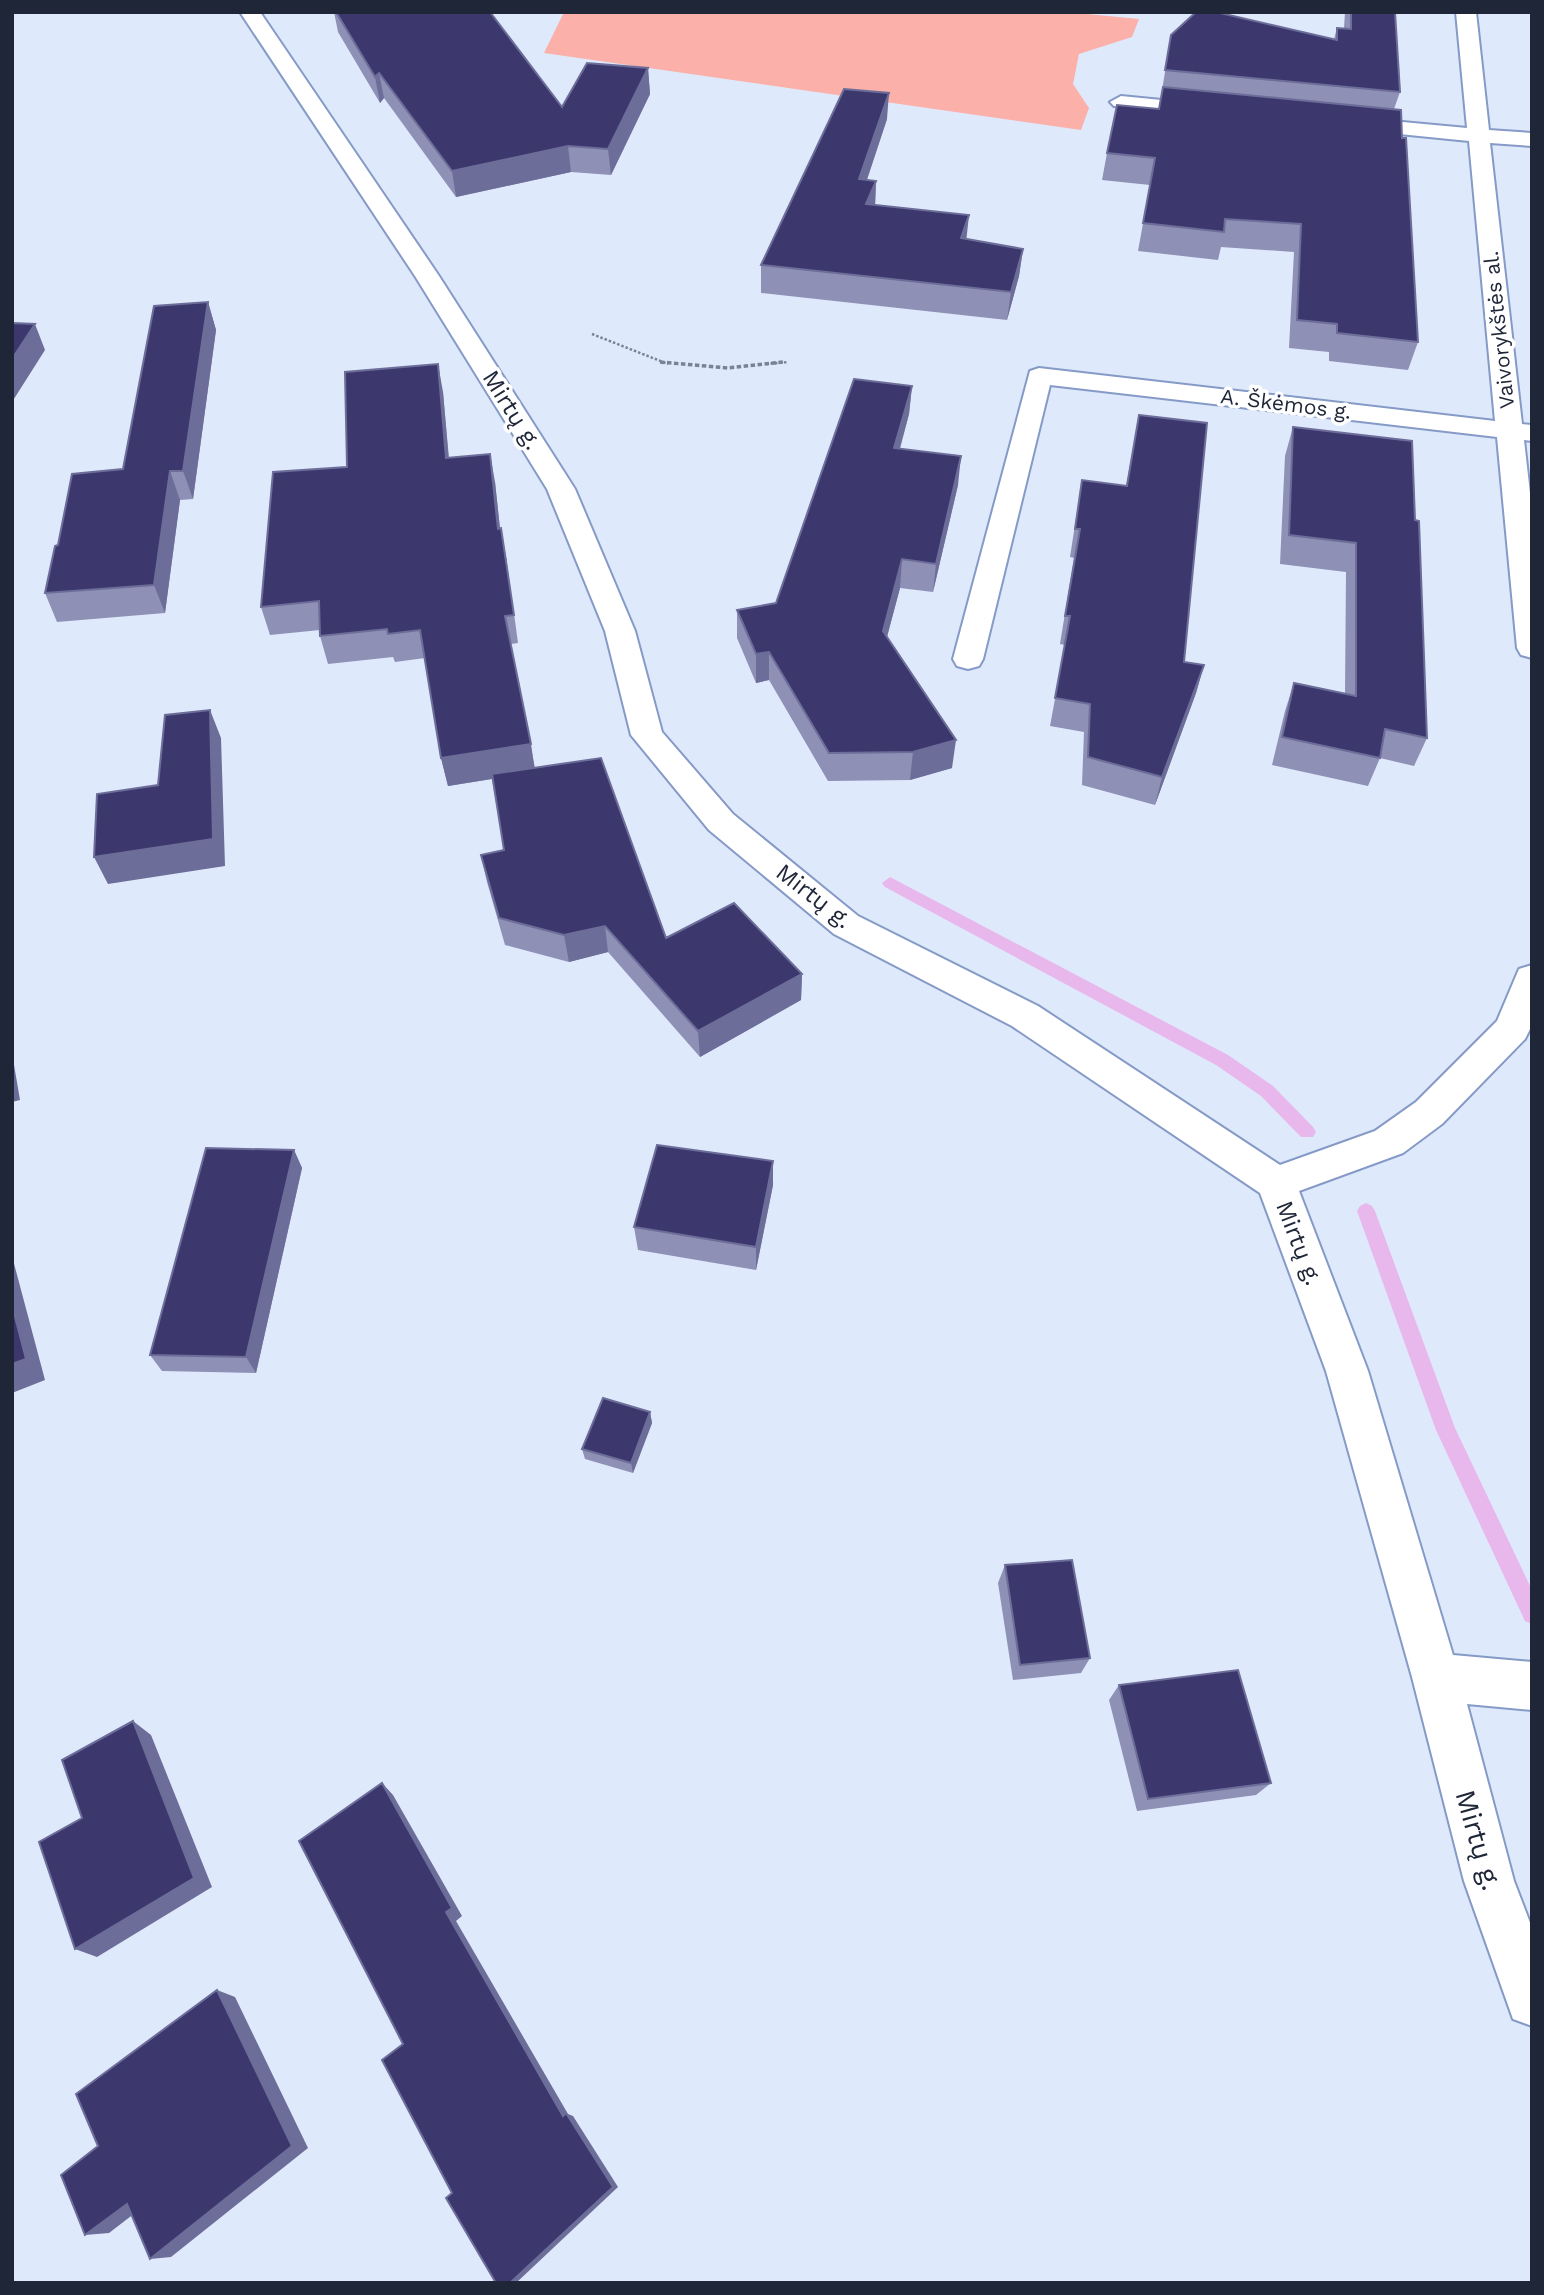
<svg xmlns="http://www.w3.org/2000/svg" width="1544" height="2295" font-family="'Work Sans',sans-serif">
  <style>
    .green { fill: #fbb0aa }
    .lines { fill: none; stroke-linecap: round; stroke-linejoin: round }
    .stream { fill: #e8b7eb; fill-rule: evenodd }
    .street-casing { stroke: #859ac6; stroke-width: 4 }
    .path-far1 { stroke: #7a8395; stroke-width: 2.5; stroke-dasharray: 2.5 2; stroke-linecap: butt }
    .path { stroke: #7a8395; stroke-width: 3.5; stroke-dasharray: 4.5 2.5; stroke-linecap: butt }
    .street { fill: #fff; fill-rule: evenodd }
    .wall { fill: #8e90b5 }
    .shaded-wall { fill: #6d6d99 }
    .building { fill: #3c386e; stroke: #6d6d99; stroke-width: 2 }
    .labels { text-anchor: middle; stroke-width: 7; stroke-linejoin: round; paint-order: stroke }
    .far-street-label { font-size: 21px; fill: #1e2638; stroke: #fff }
    .street-label { font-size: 24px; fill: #1e2638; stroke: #fff }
    .near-street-label { font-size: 28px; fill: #1e2638; stroke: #fff }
  </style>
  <rect width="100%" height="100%" fill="#dfe9fc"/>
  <path class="green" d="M564 12H1067L1139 19 1132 37 1079 54 1073 84 1089 108 1081 130 544 53Z"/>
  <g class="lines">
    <path class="stream" d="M890 877 1228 1055 1273 1086 1313 1127 1316 1132 1313 1137H1301L1261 1096 1216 1065 885 887 882 883Z
      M1366 1203 1372 1206 1375 1211 1455 1428 1532 1590V1624L1525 1621 1436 1430 1357 1211 1360 1206Z"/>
    <defs>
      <path id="street" d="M240 12H260L439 276 575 489 635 631 662 732 733 814 858 916 1038 1006 1280 1165 1375 1131 1416 1102 1497 1021 1519 969 1532 965V1025L1525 1039 1442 1124 1403 1153 1299 1191 1368 1371 1453 1655 1532 1662V1710L1467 1704 1514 1881 1532 1928V2026L1513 2019 1464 1881 1412 1677 1326 1371 1260 1193 1012 1026 834 934 709 830 631 735 605 631 547 489 415 276Z
        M1456 12H1476L1489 130 1532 133V146L1490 143 1522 424 1532 425V441L1524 440 1532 511V658L1521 655 1517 648 1497 437 1050 385 983 659 979 666 968 669 957 666 953 659 1030 371 1039 368 1495 421 1469 141 1349 129 1338 123 1349 117 1467 128Z
        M1121 96 1213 105 1224 111 1213 117 1114 106 1110 102Z"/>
    </defs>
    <use href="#street" class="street-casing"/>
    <path class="path-far1" d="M592 334 668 364
      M766 364 788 362"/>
    <path class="path" d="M660 362 728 368 783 362"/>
    <use href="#street" class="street"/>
  </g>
  <path class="wall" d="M334 12H490L562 107 648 68 650 94 611 175 571 172 456 197 384 98 380 103 338 32Z
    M1345 12H1395L1400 92 1394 109 1402 138 1418 342 1408 370 1329 361V352L1289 348 1294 252 1221 247 1218 260 1138 251 1150 185 1102 180 1107 153 1159 109 1171 35 1334 39 1337 28H1344Z
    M887 119 867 180 876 181 875 205 966 239 1023 249 1019 276 1007 320 761 293V265Z
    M208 302 216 330 193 499 180 500 165 613 57 622 45 593 58 545 123 469Z
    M912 386 909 414 900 449 958 485 933 592 900 588 887 637 952 768 910 780 828 781 769 680 756 683 737 638V610L776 603Z
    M443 392 449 458 495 482 500 528 506 557 518 643 511 644 535 768 666 938 802 974 801 1000 700 1057 608 952 569 962 505 945 487 882 481 855 504 850 492 779 448 786 441 758 425 658 395 662 393 657 328 664 320 636V630L270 635 261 607 347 467Z
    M1139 415 1184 662 1204 665 1196 693 1155 805 1082 785 1084 732 1050 726 1065 645 1060 644 1074 558 1070 557 1082 480 1126 486Z
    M1293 427 1415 520 1427 738 1414 766 1380 758 1368 786 1272 765 1285 711 1294 683 1345 694 1346 572 1280 564 1285 456Z
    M294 1150 302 1168 256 1373 162 1371 150 1355Z
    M773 1161V1185L756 1270 638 1250 634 1227Z
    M650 1412 652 1423 633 1473 585 1459 582 1449Z
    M1005 1565 1090 1658 1081 1673 1013 1680 998 1583Z
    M1119 1685 1271 1783 1256 1795 1137 1811 1109 1700Z"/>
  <path class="shaded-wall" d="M648 68 650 94 611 175 608 149Z
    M379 73 384 98 380 103 375 77Z
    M889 93 887 119 858 206 859 179Z
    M568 146 571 172 456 197 452 171Z
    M876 181 875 208 866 204Z
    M969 215 966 243 961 238Z
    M1023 249 1019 276 1007 320 1011 292Z
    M208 302 216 330 193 499 183 471Z
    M35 324 45 350 12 402V359Z
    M438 364 443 392 451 486 446 458Z
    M912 386 909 414 892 476 894 448Z
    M490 454 495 482 503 557 498 529Z
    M961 456 958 485 933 592 936 564Z
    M170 471 180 500 165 613 154 585Z
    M501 528 506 557 518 643 514 615Z
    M902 559 900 588 881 659 883 631Z
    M769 652V680L756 683V654Z
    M1204 665 1196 693 1155 805 1162 777Z
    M210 710 221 738 225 866 108 884 94 857 213 839Z
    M956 740 952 768 910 780 913 752Z
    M531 744 535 772 448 786 441 758Z
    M605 926 608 952 569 962 564 935Z
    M802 974 801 1000 700 1057 698 1031Z
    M12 1053 20 1100 12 1102Z
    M294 1150 302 1168 256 1373 246 1357Z
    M773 1161V1185L756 1270V1247Z
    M12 1256 45 1380 12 1393Z
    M650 1412 652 1423 633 1473 631 1463Z
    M133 1721 151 1735 212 1887 97 1957 75 1949Z
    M382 1783 393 1795 462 1916 456 1921 568 2114 573 2116 618 2187 516 2283H510L446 1912Z
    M217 1990 235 1997 308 2148 171 2257 150 2259Z
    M148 2203 109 2233 85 2235 127 2204Z"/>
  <path class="building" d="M336 12H490L562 107 587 63 648 68 608 149 568 146 452 171 379 73 375 77Z
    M1196 12H1216L1337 40V28L1351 29V12H1395L1400 92 1165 70 1171 35Z
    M1163 87 1401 110 1402 138H1406L1418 342 1337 333V324L1297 320 1301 224 1225 219 1224 232 1143 223 1155 158 1107 153 1117 105 1159 109Z
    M844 89 889 93 859 179 876 181 866 204 969 215 961 238 1023 249 1011 292 761 265Z
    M208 302 183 471H170L154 585 45 593 55 546 58 545 72 474 123 469 154 306Z
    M12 323 35 324 12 359Z
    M438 364 446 458 490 454 498 529 501 528 514 615 505 616 531 744 441 758 420 630 388 634 387 629 320 636 319 601 261 607 273 472 347 467 345 372Z
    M854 379 912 386 894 448 961 456 936 564 902 559 883 631 956 740 913 752 829 753 769 652 756 654 737 610 776 603Z
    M1139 415 1207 423 1184 662 1204 665 1162 777 1088 757 1090 704 1055 698 1070 616H1065L1080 529H1075L1082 480 1127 486Z
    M1293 427 1412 441 1415 520 1419 521 1427 738 1385 729 1380 758 1282 737 1294 683 1356 696V543L1289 535Z
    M210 710 213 839 94 857 97 794 158 785 165 715Z
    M601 758 666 938 734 903 802 974 698 1031 605 926 564 935 499 918 481 855 504 850 492 774Z
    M657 1145 773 1161 756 1247 634 1227Z
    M206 1148 294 1150 246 1357 150 1355Z
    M12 1305 26 1359 12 1364Z
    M603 1398 650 1412 631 1463 582 1449Z
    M1072 1560 1090 1658 1020 1665 1005 1565Z
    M1238 1670 1271 1783 1148 1799 1119 1685Z
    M133 1721 194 1878 75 1949 39 1842 82 1818 62 1760Z
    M382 1783 452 1908 446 1912 563 2116 566 2113 613 2187 510 2283H496L446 2198 452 2193 382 2060 403 2044 299 1841Z
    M217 1990 292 2146 150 2259 127 2204 85 2235 61 2175 98 2146 76 2094Z"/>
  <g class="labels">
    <g class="far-street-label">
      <text transform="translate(1499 330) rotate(-96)" y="7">Vaivorykštės al.</text>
      <text transform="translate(1286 404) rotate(7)" y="7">A. Škėmos g.</text>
    </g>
    <g class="street-label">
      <text transform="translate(512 410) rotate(58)" y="8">Mirtų g.</text>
      <text transform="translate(814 896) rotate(38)" y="8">Mirtų g.</text>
      <text transform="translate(1299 1243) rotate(69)" y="8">Mirtų g.</text>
    </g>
    <g class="near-street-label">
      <text transform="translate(1479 1840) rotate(74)" y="10">Mirtų g.</text>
    </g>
  </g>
  <rect width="1544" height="2295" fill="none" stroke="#1e2638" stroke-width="28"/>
</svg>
